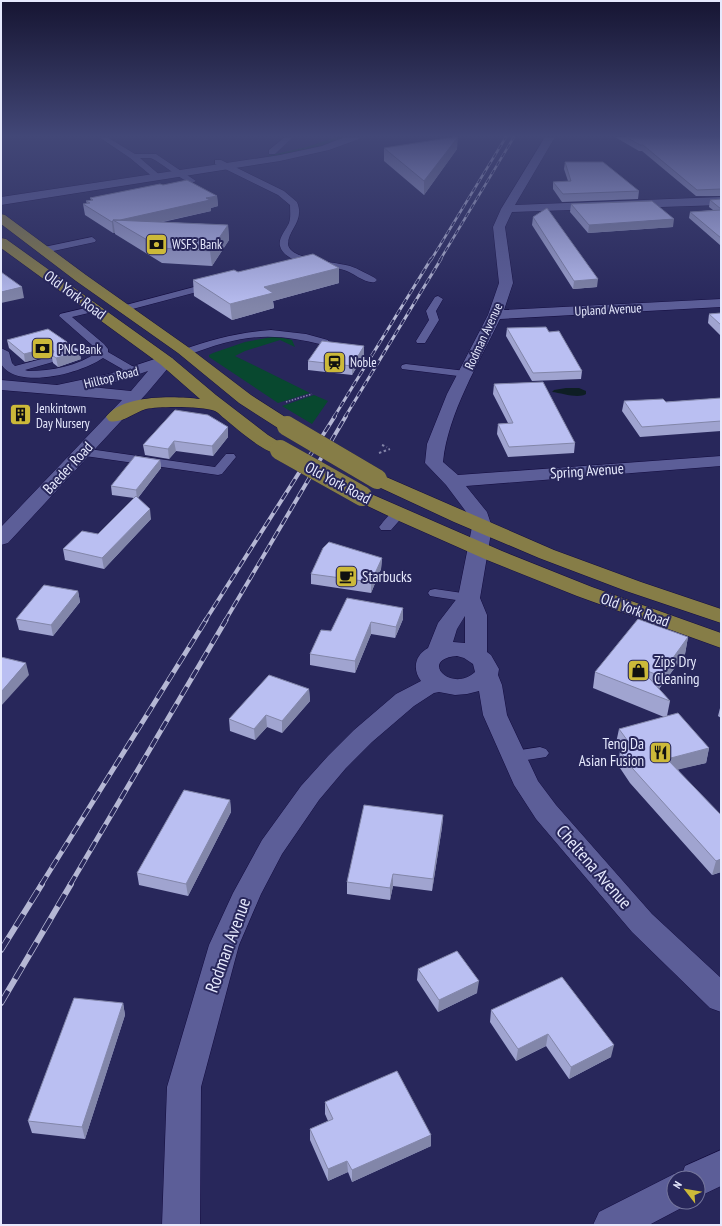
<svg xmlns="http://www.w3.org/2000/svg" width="722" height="1226" font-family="'PT Sans Narrow',sans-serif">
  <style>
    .green { fill: #08482f }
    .water { fill: #0e1e24 }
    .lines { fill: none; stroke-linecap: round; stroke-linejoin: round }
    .service-casing { stroke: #130c3f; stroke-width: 1 }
    .minor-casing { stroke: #130c3f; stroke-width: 1 }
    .secondary-casing { stroke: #130c3f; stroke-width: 1 }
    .trunk-casing { stroke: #130c3f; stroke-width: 1 }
    .path-far1 { stroke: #8384a8; stroke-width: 1.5; stroke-dasharray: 1.5 1.5; stroke-linecap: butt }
    .path { stroke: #8384a8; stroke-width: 2; stroke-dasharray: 2.5 2.5; stroke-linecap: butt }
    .service { fill: #5c5e98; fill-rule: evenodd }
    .minor { fill: #5c5e98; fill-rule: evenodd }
    .secondary { fill: #5c5e98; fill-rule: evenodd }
    .trunk { fill: #867d47; fill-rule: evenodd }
    .rail-far4-casing { stroke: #b5b7d4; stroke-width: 2.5 }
    .rail-far3-casing { stroke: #b5b7d4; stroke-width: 3 }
    .rail-far2-casing { stroke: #b5b7d4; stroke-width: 4 }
    .rail-far1-casing { stroke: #b5b7d4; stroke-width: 5 }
    .rail-casing { stroke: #b5b7d4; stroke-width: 6 }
    .rail-far4 { stroke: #28275b; stroke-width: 1.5; stroke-dasharray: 5; stroke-linecap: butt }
    .rail-far3 { stroke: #28275b; stroke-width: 2; stroke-dasharray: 6; stroke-linecap: butt }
    .rail-far2 { stroke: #28275b; stroke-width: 2.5; stroke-dasharray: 8; stroke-linecap: butt }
    .rail-far1 { stroke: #28275b; stroke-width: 3.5; stroke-dasharray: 10; stroke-linecap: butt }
    .rail { stroke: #28275b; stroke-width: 4.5; stroke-dasharray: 14; stroke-linecap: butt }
    .trunk-bridge-casing { stroke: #130c3f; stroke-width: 20; stroke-linecap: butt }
    .trunk-bridge { stroke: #867d47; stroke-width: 20 }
    .wall { fill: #a0a4d0 }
    .shaded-wall { fill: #8286a9 }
    .building { fill: #babff2; stroke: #8286a9 }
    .labels { text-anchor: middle; stroke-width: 4; stroke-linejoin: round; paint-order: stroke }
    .far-poi-label { font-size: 13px; fill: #e6e9fd; stroke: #28275b; text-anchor: start }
    .far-street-label { font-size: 13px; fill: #e6e9fd; stroke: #28275b }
    .street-label { font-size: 15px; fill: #e6e9fd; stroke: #28275b }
    .poi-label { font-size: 15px; fill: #e6e9fd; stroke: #28275b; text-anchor: start }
    .near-street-label { font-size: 18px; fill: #e6e9fd; stroke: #28275b }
  </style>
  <rect width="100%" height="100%" fill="#28275b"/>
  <path class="green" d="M335 137H346L318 147 269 157 267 156 307 147Z
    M272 337H279L292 340 295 347 280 340 245 351 235 356 310 393 278 403 209 357V355L213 353 245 342Z
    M314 395 328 401 312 424 282 406Z"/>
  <path class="water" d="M566 388H579L586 391V394C578 399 562 393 552 392L554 390Z"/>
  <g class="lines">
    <defs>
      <path id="service" d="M99 137H107L135 154H156L196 181 192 183C178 179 159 160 150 158 147 158 143 158 140 158L161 176 160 178H154L130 158Z
        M285 137H293L275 154H269V150Z
        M215 160H221L284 191 297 202C305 221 288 230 288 244 289 260 337 262 350 266 359 269 367 274 375 278L377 280 375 282C365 284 354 273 344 270 328 265 285 266 280 246 278 238 286 230 289 223 291 217 290 211 290 205L278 195 215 164Z
        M92 237 96 240 95 242 44 253 40 250 44 247Z
        M213 282 218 285 216 287 125 311 120 308 122 306Z
        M438 296 443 299 436 311 439 320 425 343H417L416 341 429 320 426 311 435 297Z
        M94 306 97 307 99 309 97 311 72 317 104 344 108 349V352L139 370 140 372 139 374H131L103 358C83 372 32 386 9 372 6 370 2 367 1 363 0 359 1 352 1 348L9 352 12 363 15 366 49 357 54 360 53 362 25 370 28 371C52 371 77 366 98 352V350L73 356 69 355 68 353 69 351 92 345 59 316 60 314Z
        M271 330 306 334 328 340 329 342 324 345C287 336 261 333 224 343 211 346 199 352 186 355L181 352 182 350C212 339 240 332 271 330Z
        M406 364 466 371 471 374 466 377 402 369 401 367 402 365Z
        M82 448 215 467 226 454H234L236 457 222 474 218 475 78 455 76 452 78 449Z
        M398 510 403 511 405 514 391 530H381L379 527C384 521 390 512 398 510Z
        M435 589 469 594 474 595 476 598 474 601 469 602 430 596 428 593 430 590Z
        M540 747 546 749 549 753 546 757 514 762 508 760 505 756 508 752Z"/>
      <path id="minor" d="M545 137H555L515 205 721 197V205L512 212 505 227 513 283 504 310 721 299V307L500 319C479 363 448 413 443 462L458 475 721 456V466L466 486 487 512 492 527 480 598 487 615V652L491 655 499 669 498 675 502 685 507 715 538 781 556 805 652 914 721 978V1012L710 1008 632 932 536 819 514 785 483 715 479 691 467 694 455 695 439 692 434 693 414 706 372 742 346 768 319 800 282 854 261 894 239 945 201 1087 200 1225H162L167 1087 209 945 233 893 262 840 301 786 328 756 354 730 396 694 421 681C412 669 415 655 428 648L438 623 458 597 472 527 467 513 446 485 425 463 427 444 447 394 488 315 499 283 493 227 501 209ZM465 616V643L453 642 457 629ZM457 656 464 658 473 664 475 672C451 694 418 659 457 656Z
        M164 356 172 358 174 361 147 393 8 543 1 545V527L122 400 1 390V380L57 385 109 374ZM148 371 131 391 91 387 119 381Z
        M721 1150V1186L698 1197V1178H674V1202H688L687 1205 649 1225H593L599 1212 674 1174 681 1177 685 1166Z"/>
      <path id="secondary" d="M345 137H360L359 139 329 150 280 161 1 205V197L280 155 322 146Z"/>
      <path id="trunk" d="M1 214 5 215 86 275 188 347 251 395 293 422 296 426 293 430 287 431 281 430 239 403 178 353 76 281 1 224Z
        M1 238 6 239 172 358 216 395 268 435 286 446 289 450 286 454C268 458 239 430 225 419 222 417 219 413 215 411 203 406 159 406 146 409 133 413 122 424 109 421L106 417C122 394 176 396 200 399L160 364 1 248Z
        M377 473 554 550 641 582 721 609V623L626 591 539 558 454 522 370 483 368 479 370 475Z
        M362 490 502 551 592 587 721 633V648L577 596 487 560 399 521 355 500 352 496 355 492Z"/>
    </defs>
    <use href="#service" class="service-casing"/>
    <use href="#minor" class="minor-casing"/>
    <use href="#secondary" class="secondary-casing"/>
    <use href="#trunk" class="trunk-casing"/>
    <path class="path-far1" d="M286 402 312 394"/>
    <path class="path" d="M382 445 387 447
      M379 453 390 449"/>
    <use href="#service" class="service"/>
    <use href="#minor" class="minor"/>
    <use href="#secondary" class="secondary"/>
    <use href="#trunk" class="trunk"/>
    <defs>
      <path id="rail-far4" d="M431 260 506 137
        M440 260 514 137"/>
      <path id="rail-far3" d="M334 417 431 259
        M345 417 441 259"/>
      <path id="rail-far2" d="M205 621 335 416
        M225 621 346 416"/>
      <path id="rail-far1" d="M41 885 206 620
        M70 885 226 620"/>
      <path id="rail" d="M1 950 42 884
        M1 1003 71 884"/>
    </defs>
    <use href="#rail-far4" class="rail-far4-casing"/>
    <use href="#rail-far3" class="rail-far3-casing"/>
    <use href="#rail-far2" class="rail-far2-casing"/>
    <use href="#rail-far1" class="rail-far1-casing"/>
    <use href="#rail" class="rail-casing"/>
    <use href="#rail-far4" class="rail-far4"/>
    <use href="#rail-far3" class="rail-far3"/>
    <use href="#rail-far2" class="rail-far2"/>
    <use href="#rail-far1" class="rail-far1"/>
    <use href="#rail" class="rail"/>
    <defs>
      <path id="trunk-bridge" d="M287 426 377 479
        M280 450 362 496"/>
    </defs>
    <use href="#trunk-bridge" class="trunk-bridge-casing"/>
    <use href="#trunk-bridge" class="trunk-bridge"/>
  </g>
  <path class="wall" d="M615 137H721V196H696L642 151H639Z
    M384 148 457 149 424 195 384 161Z
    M565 162 639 191 638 199 562 202 553 189V182L568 181 564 169Z
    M163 185 217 196 218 206 211 208V211L163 222 228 225 229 240 212 266 162 263 115 234V233H113L85 215 83 204H87L86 201 91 200 90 198Z
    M721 199V245H720L689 218 690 212 713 210 709 207 710 200Z
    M571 204 673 227 588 233 570 212Z
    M533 217 597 287 573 289 532 225Z
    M339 268V283L273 301 274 308 232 320 194 296 193 280 238 272Z
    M721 313V336L708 323 709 314Z
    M507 328 549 332 582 371 581 379 532 381 506 336Z
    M7 340 67 342 69 348 81 359 58 367 53 363 52 358 50 356 25 362 9 348Z
    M364 355 352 375 308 370V361Z
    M494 384 575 443 574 453 508 457 497 434 498 424 508 423 493 394Z
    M721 398V431L640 437 622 411 624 401 666 402Z
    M175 410 228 437 213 456 176 451 169 459 145 455 143 445Z
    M160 460 161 468 138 498 151 519 104 569 65 560 63 549 98 534 134 498 112 495 111 486Z
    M382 558 381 569 371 593 311 584V574Z
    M78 591 80 602 53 636 19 630 16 619Z
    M403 608V619L395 638 371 634 355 673 310 665V654L331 631Z
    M688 637 685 654 659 689 670 701 667 716 709 748 706 763 678 769 721 872 712 875 630 783 618 765 620 751H622L616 743 619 729 664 717 593 688 595 672Z
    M309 689 310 701 282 733 267 727 255 740 230 731 229 719Z
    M721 704V718L718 716Z
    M230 800 231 812 188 896 139 885 137 873Z
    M443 815 442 827 432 891 393 886 390 900 347 894V882Z
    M418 969 477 993 438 1012 417 980Z
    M123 1003 125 1015 85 1139 32 1133 28 1121Z
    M491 1010 611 1057 569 1079 546 1046 516 1061 490 1022Z
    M325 1102 431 1146 352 1182 348 1172 328 1181 310 1140V1129L328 1121 325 1114Z"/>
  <path class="shaded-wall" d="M458 137 457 149 424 195V181Z
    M217 196 218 206 211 208V211L129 229 115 221Z
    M674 219 673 227 588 233 589 225Z
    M113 221 115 233H113L112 222Z
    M228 225 229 240 212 266 210 251Z
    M339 268V283L273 301 274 308 232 320 230 304 264 287Z
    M598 279 597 287 573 289 574 281Z
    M22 287 24 298 1 303V292Z
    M67 342 69 350 67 352 65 344Z
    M364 346V355L352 375V366Z
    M48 348 50 356 25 362 24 354Z
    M80 351 81 359 58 367 56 358Z
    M228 427V437L213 456 212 446Z
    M174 441 176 451 169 459 168 449Z
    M160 460 161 468 137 499 136 490Z
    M150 509 151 519 104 569 102 558Z
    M382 558 381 569 371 593V582Z
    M78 591 80 602 53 636 51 625Z
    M403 608V619L395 638 396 627Z
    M371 622V634L355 673V661Z
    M688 637 685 654 656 692 660 676Z
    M26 663 29 675 1 706V692Z
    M309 689 310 701 282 733V721Z
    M266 715 267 727 255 740 254 729Z
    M709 748 706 763 664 773 667 759Z
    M230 800 231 812 188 896 186 884Z
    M443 815 442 827 432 891 433 879Z
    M721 859V872L712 875 716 861Z
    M393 874V886L390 900V888Z
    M479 981 477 993 438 1012 439 1000Z
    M123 1003 125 1015 85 1139 82 1127Z
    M548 1034 546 1046 516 1061 518 1049Z
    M614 1045 611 1057 569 1079 571 1067Z
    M431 1135V1146L352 1182V1170Z
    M347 1161 348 1172 328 1181V1169Z"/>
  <path class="building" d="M454 137H458L424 181 384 148Z
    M626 137H721V189L697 190 643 145H640Z
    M565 162H603L639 191 563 194 553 182 571 181Z
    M187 180 217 196 206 198 210 200 120 220H113V221L112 222 83 204 90 203 86 201 93 200 90 198 160 184 163 185Z
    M721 199V209L710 200Z
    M652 201 674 219 589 225 571 204Z
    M547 208 598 279 574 281 533 217Z
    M721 210V238L690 212Z
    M113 220 228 225 210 251 161 248Z
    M313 254 339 268 264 287 273 293 230 304 193 280 234 270 238 272Z
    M1 272 22 287 1 292Z
    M721 313V325L709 314Z
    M546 327 549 332 559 331 582 371 533 373 507 328Z
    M48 329 67 342 65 344 67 348H76L80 351 56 358 52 355 54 351 48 348 24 354 7 340Z
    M322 341 364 346 352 366 308 361Z
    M543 382 575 443 509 447 498 424 513 423 494 384Z
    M721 398V421L642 427 624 401 663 399 666 402Z
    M175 410 208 415 228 427 212 446 174 441 168 449 143 445Z
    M135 456 160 460 136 490 111 486Z
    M136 496 150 509 102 558 63 549 82 531 98 534Z
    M329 542 382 558 371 582 311 574 323 548Z
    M44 585 78 591 51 625 16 619Z
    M347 598 403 608 396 627 371 622 355 661 310 654 321 630 331 631Z
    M638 619 688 637 660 676 640 668 670 701 595 672Z
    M1 657 26 663 1 692Z
    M269 675 309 689 282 721 266 715 254 729 229 719Z
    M678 713 709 748 667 759 721 815V859L716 861 633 769 620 751 633 748 619 729Z
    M184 790 230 800 186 884 137 873Z
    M364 805 443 815 433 879 393 874 390 888 347 882Z
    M457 951 479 981 439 1000 418 969Z
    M562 977 614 1045 571 1067 548 1034 518 1049 491 1010Z
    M74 998 123 1003 82 1127 28 1121Z
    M397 1071 431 1135 352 1170 347 1161 328 1169 310 1129 333 1119 325 1102Z"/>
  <linearGradient id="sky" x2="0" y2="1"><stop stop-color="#161532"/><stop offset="0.44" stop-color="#424777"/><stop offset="1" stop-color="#424777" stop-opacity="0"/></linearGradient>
  <rect width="722" height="309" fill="url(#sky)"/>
  <defs>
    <symbol id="bank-square" viewBox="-11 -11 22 22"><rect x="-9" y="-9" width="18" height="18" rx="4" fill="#ccb939" stroke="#28275b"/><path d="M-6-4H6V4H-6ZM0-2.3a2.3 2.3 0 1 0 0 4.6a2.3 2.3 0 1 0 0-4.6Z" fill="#111"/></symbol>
    <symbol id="station-square" viewBox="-11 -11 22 22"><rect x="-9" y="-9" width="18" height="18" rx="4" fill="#ccb939" stroke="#28275b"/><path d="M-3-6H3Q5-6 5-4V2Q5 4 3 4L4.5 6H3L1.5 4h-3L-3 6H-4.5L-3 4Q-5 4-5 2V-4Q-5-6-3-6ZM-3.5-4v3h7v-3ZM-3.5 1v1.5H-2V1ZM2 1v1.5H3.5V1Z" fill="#111"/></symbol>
    <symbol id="building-square" viewBox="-11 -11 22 22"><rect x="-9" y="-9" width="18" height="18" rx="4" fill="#ccb939" stroke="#28275b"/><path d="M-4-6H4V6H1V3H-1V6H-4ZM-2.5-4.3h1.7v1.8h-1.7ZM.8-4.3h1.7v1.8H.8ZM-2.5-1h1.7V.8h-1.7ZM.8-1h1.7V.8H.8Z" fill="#111"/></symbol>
    <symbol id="cafe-square" viewBox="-11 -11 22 22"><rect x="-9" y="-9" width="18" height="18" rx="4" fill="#ccb939" stroke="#28275b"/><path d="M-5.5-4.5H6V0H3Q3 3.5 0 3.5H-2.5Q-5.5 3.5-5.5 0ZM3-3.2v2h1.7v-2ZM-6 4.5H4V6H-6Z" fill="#111"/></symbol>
    <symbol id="shop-square" viewBox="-11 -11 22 22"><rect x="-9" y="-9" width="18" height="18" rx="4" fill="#ccb939" stroke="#28275b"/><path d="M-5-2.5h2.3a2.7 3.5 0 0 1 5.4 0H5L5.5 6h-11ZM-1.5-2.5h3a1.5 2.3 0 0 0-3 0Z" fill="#111"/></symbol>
    <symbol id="restaurant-square" viewBox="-11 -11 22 22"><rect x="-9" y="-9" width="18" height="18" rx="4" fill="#ccb939" stroke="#28275b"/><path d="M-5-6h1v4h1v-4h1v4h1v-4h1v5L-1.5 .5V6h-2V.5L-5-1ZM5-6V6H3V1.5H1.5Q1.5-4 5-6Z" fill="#111"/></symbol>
  </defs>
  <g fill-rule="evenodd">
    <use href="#bank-square" x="144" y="232" width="25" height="25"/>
    <use href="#bank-square" x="30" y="336" width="25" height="25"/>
    <use href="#station-square" x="322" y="350" width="25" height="25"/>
    <use href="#building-square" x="8" y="402" width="25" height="25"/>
    <use href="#cafe-square" x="334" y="564" width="25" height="25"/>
    <use href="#shop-square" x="626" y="658" width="25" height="25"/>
    <use href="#restaurant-square" x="648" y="740" width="25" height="25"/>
  </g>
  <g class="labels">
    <g class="far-poi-label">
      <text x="172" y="249">WSFS Bank</text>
      <text x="58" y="354">PNC Bank</text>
      <text x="350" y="367">Noble</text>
      <text x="36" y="413">Jenkintown<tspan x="36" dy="15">Day Nursery</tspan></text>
    </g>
    <g class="far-street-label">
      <text transform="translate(608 309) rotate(-3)" y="5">Upland Avenue</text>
      <text transform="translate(483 336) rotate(-65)" y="5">Rodman Avenue</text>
      <text transform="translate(111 377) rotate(-14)" y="5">Hilltop Road</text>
    </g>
    <g class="street-label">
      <text transform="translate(75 295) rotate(36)" y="5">Old York Road</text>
      <text transform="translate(68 468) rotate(-47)" y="5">Baeder Road</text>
      <text transform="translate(587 471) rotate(-4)" y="5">Spring Avenue</text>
      <text transform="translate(338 483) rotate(28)" y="5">Old York Road</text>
      <text transform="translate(635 610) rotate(20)" y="5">Old York Road</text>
    </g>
    <g class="poi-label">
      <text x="362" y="582">Starbucks</text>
      <text x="654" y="667">Zips Dry<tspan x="654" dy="17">Cleaning</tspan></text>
      <text x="644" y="749" text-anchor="end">Teng Da<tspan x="644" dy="17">Asian Fusion</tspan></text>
    </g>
    <g class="near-street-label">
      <text transform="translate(594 867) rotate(49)" y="6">Cheltena Avenue</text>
      <text transform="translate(228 945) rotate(-70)" y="6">Rodman Avenue</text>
    </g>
  </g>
  <rect width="722" height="1226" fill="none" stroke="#e6e9fd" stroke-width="4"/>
  <g transform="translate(686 1190) rotate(301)"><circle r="19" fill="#28275b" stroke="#74759c"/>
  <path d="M0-3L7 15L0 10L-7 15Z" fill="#ccb939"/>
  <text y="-6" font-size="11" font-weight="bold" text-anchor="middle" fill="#e6e9fd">N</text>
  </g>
</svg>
